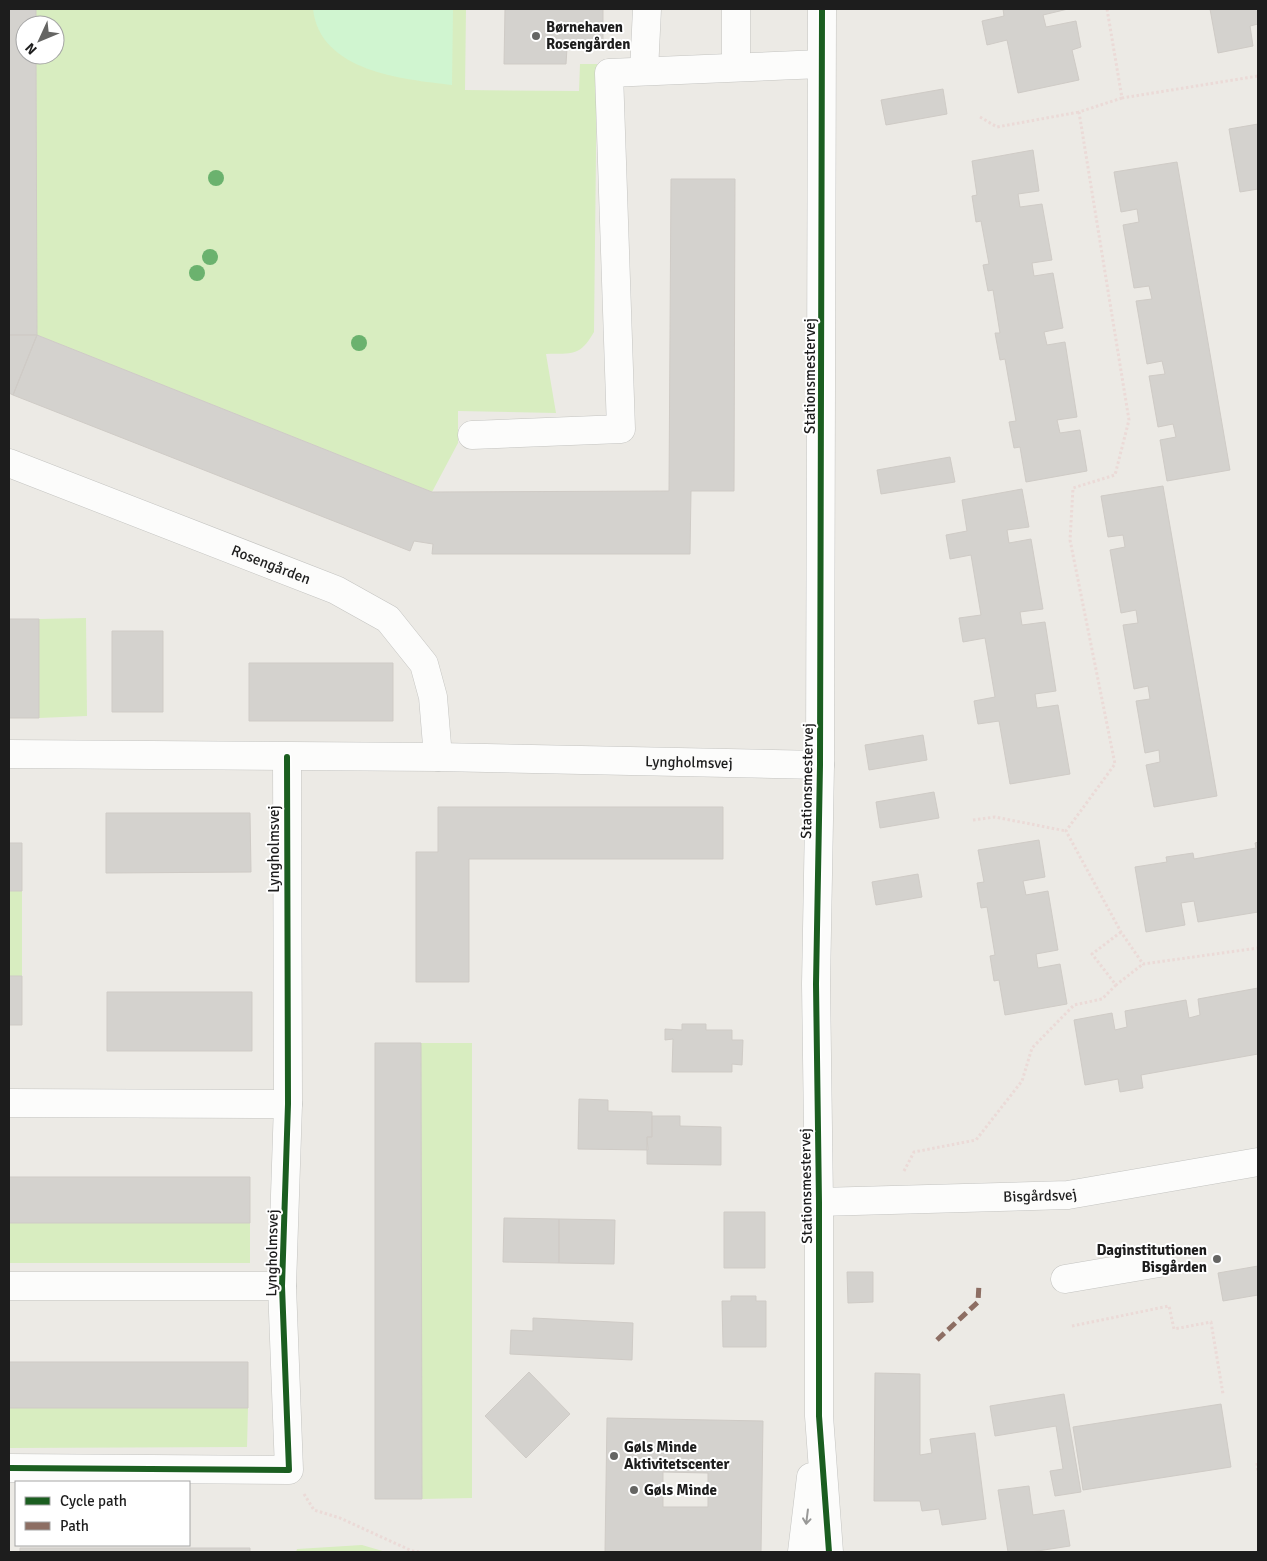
<svg xmlns="http://www.w3.org/2000/svg" width="1267" height="1561" font-family="Signika,sans-serif">
  <style>
    .grass { fill: #d8edc0 }
    .park { fill: #d0f5d0 }
    .building { fill: #d4d2ce; stroke: #cfcbc6; fill-rule: evenodd }
    .lines { fill: none; stroke-linecap: round; stroke-linejoin: round }
    .minor-casing { stroke: #c4c4c1; stroke-width: 29 }
    .path { stroke: #ebdad7; stroke-width: 3; stroke-dasharray: 2.5 2.5; stroke-linecap: butt }
    .minor { stroke: #fcfcfb; stroke-width: 28 }
    .quiet { stroke: #8d6e63; stroke-width: 5; stroke-dasharray: 10 5; stroke-linecap: butt }
    .cycleway-casing { stroke: #fff; stroke-width: 9 }
    .cycleway { stroke: #1b5e20; stroke-width: 6 }
    .tree { fill: #6bb26e }
    .oneway { stroke: #989897 }
    .poi-dot { fill: #656563; stroke: #fff; stroke-width: 2 }
    .labels { text-anchor: middle; stroke-width: 4; stroke-linejoin: round; paint-order: stroke }
    .poi-label { font-size: 15px; font-weight: bold; fill: #1d1d1d; stroke: #fff; text-anchor: start }
    .street-label { font-size: 15px; fill: #1d1d1d; stroke: #fff }
  </style>
  <rect width="100%" height="100%" fill="#eceae5"/>
  <path class="grass" d="M36 9H466L465 90 579 91 580 64H597L594 332C580 357 572 353 546 354L556 413 458 411V443L432 492 37 335 36 55H55V25H36Z
    M86 618 87 716 39 718V619Z
    M9 891H22V976H9Z
    M421 1043H472V1498L422 1499Z
    M9 1223H250V1263H9Z
    M9 1408H248L247 1447 9 1448Z
    M362 1545 386 1552H296L297 1549Z"/>
  <path class="park" d="M313 9H453L452 85C403 79 320 72 313 9Z"/>
  <path class="building" d="M9 9H36V25H25V55H36L37 335H9Z
    M505 9H603V41H590V48H567L566 64H504Z
    M1003 9H1068L1043 15 1046 27 1076 21 1081 47 1072 50 1079 80 1018 93 1007 40 987 45 982 21 1004 16Z
    M1210 9H1258V24L1250 26 1253 46 1218 53Z
    M943 89 947 114 886 125 881 100Z
    M1258 124V189L1240 192 1229 129Z
    M1033 150 1039 191 1018 194 1020 207 1042 204 1052 260 1032 263 1034 276 1053 273 1063 328 1044 332 1047 345 1065 342 1077 417 1057 420 1060 433 1080 430 1087 471 1026 482 1020 447 1014 448 1009 422 1016 421 1005 359 1000 360 995 333H1000L993 290 988 291 983 265 989 264 981 221 976 222 972 196 977 195 972 161Z
    M1177 162 1230 470 1167 481 1160 440 1176 437 1173 424 1158 427 1149 376 1165 374 1162 361 1147 364 1136 301 1152 299 1149 286 1134 288 1123 225 1139 222 1137 209 1121 212 1114 172Z
    M671 179H735L734 491H691L690 554H432L433 544 414 541 410 551 13 395 37 335 432 492 669 491Z
    M9 335H37L13 395 9 393Z
    M950 457 955 482 881 494 877 470Z
    M1163 486 1217 796 1154 807 1146 765 1160 762 1159 750 1145 753 1136 701 1150 699 1148 686 1134 689 1123 625 1138 623 1136 610 1121 613 1110 550 1125 547 1123 535 1108 537 1101 496Z
    M1022 489 1029 527 1007 530 1009 543 1031 539 1043 609 1020 612 1022 625 1045 622 1056 691 1035 694 1037 708 1058 705 1070 774 1010 784 999 721 978 724 974 701 995 697 985 638 963 642 959 618 981 615 971 555 950 559 946 535 967 531 962 500Z
    M9 619H39V718H9Z
    M112 631H163V712H112Z
    M249 663H393V721H249Z
    M923 735 927 760 869 770 865 745Z
    M934 792 939 818 880 828 876 802Z
    M438 807H723V859H469V982H416V852H438Z
    M106 813H250L251 872 106 873Z
    M1039 840 1045 877 1023 881 1026 895 1048 891 1058 950 1036 954 1038 968 1060 964 1067 1004 1005 1015 999 980 994 981 990 956 995 955 987 907 981 908 977 883 984 882 978 850Z
    M1258 842V912L1198 922 1194 901 1181 903 1185 925 1146 932 1135 867 1167 862 1166 857 1193 853 1194 859 1256 848 1255 843Z
    M9 843H22V891H9Z
    M918 874 922 897 876 905 872 882Z
    M9 976H22V1025H9Z
    M1258 988V1054L1141 1075 1143 1088 1120 1092 1118 1079 1085 1085 1074 1020 1112 1013 1115 1030 1127 1027 1125 1011 1186 1000 1189 1018 1200 1015 1198 999Z
    M107 992H252V1051H107Z
    M682 1024H706V1030H732V1040H743L742 1065 732 1064V1072H672L673 1039 665 1040V1029L682 1030Z
    M375 1043H421L422 1499H375Z
    M579 1099 608 1100V1111L652 1112V1137H647L648 1150 578 1149Z
    M652 1116H680V1126L721 1127V1165L647 1164V1137H652Z
    M9 1177H250V1223H9Z
    M724 1212H765V1268H724Z
    M504 1218 559 1219V1263L503 1262Z
    M559 1219 615 1220 614 1264 559 1263Z
    M1258 1266V1298V1295L1223 1301 1218 1273Z
    M847 1272H873V1302L848 1303Z
    M731 1296H756V1301H766V1347H723L722 1301H731Z
    M533 1318 633 1323 632 1360 510 1354 511 1330 533 1331Z
    M9 1362H248V1408H9Z
    M529 1372 570 1414 526 1458 485 1416Z
    M875 1373 920 1374V1455L932 1453 930 1439 975 1433 986 1519 942 1525 939 1509 922 1511 920 1501H874Z
    M1064 1394 1081 1492 1055 1496 1050 1471 1063 1469 1056 1426 995 1436 990 1406Z
    M1221 1404 1231 1467 1083 1490 1073 1427Z
    M607 1418 763 1421 761 1552H605ZM663 1472 708 1473V1507H663Z
    M1029 1486 1033 1515 1064 1510 1070 1546 1031 1552H1008L998 1490Z
    M20 1548H250V1552H20Z"/>
  <g class="lines">
    <defs>
      <g id="minor">
        <path d="M822 9 820 765 816 984 819 1202V1416L829 1552"/>
        <path d="M736 66V9"/>
        <path d="M644 71 647 9"/>
        <path d="M472 435 621 429 609 73 821 64"/>
        <path id="s1" d="M9 463 336 590 388 619 424 664 433 697 438 757"/>
        <path id="s2" d="M9 754 438 757 820 765"/>
        <path d="M9 1103 288 1104"/>
        <path id="s3" d="M819 1202 1068 1195 1258 1162"/>
        <path d="M1065 1279 1159 1263"/>
        <path d="M9 1286H282"/>
        <path d="M9 1468 289 1470 282 1286 288 1104 287 757"/>
        <path d="M802 1552 811 1477"/>
      </g>
    </defs>
    <use href="#minor" class="minor-casing"/>
    <path class="path" d="M1107 9 1122 98 1258 76
      M1122 98 1079 112 1129 420 1115 475 1073 488 1070 540 1115 764 1066 831 1121 932 1143 964 1258 948
      M980 117 997 127 1079 112
      M973 820 995 817 1066 831
      M1121 932 1092 954 1116 985 1143 964
      M904 1171 914 1152 976 1140 1022 1081 1032 1048 1074 1005 1102 999 1116 985
      M1072 1326 1169 1306 1174 1329 1211 1322 1223 1394
      M1257 1463 1258 1473
      M304 1494 314 1510 340 1518 412 1551 420 1552"/>
    <use href="#minor" class="minor"/>
    <path class="quiet" d="M937 1340 978 1302 979 1284"/>
    <defs>
      <path id="cycleway" d="M822 9 820 765 816 984 819 1202V1416L829 1552
        M9 1468 289 1470 282 1286 288 1104 287 757"/>
    </defs>
    <use href="#cycleway" class="cycleway-casing"/>
    <use href="#cycleway" class="cycleway"/>
  </g>
  <g class="tree">
    <circle cx="216" cy="178" r="8"/>
    <circle cx="210" cy="257" r="8"/>
    <circle cx="197" cy="273" r="8"/>
    <circle cx="359" cy="343" r="8"/>
  </g>
  <defs><path id="oneway-shaft" d="M-6 0H5M1.5-3L5.5 0L1.5 3" fill="none" stroke-width="1.6" stroke-linecap="round" stroke-linejoin="round" transform="scale(1.25)"/></defs>
  <use class="oneway" href="#oneway-shaft" transform="translate(807 1517) rotate(97)"/>
  <g class="poi-dot">
    <circle cx="536" cy="36" r="5"/>
    <circle cx="1217" cy="1259" r="5"/>
    <circle cx="614" cy="1456" r="5"/>
    <circle cx="634" cy="1490" r="5"/>
  </g>
  <g class="labels">
    <g class="poi-label">
      <text x="546" y="32">Børnehaven<tspan x="546" dy="17">Rosengården</tspan></text>
      <text x="1207" y="1255" text-anchor="end">Daginstitutionen<tspan x="1207" dy="17">Bisgården</tspan></text>
      <text x="624" y="1452">Gøls Minde<tspan x="624" dy="17">Aktivitetscenter</tspan></text>
      <text x="644" y="1495">Gøls Minde</text>
    </g>
    <g class="street-label">
      <text transform="translate(810 376) rotate(-90)" y="5">Stationsmestervej</text>
      <text dy="5" stroke="none"><textPath href="#s1" startOffset="281">Rosengården</textPath></text>
      <text dy="5" stroke="none"><textPath href="#s2" startOffset="680">Lyngholmsvej</textPath></text>
      <text transform="translate(807 781) rotate(-89)" y="5">Stationsmestervej</text>
      <text transform="translate(274 849) rotate(-90)" y="5">Lyngholmsvej</text>
      <text transform="translate(806 1186) rotate(-91)" y="5">Stationsmestervej</text>
      <text dy="5" stroke="none"><textPath href="#s3" startOffset="221">Bisgårdsvej</textPath></text>
      <text transform="translate(272 1253) rotate(-89)" y="5">Lyngholmsvej</text>
    </g>
  </g>
  <rect width="1267" height="1561" fill="none" stroke="#1d1d1d" stroke-width="20"/>
  <rect x="15" y="1481" width="175" height="65" fill="#ffffff" stroke="#a5a5a5"/>
  <rect x="25" y="1497" width="25" height="8" fill="#1b5e20" stroke="#a5a5a5"/>
  <text x="60" y="1506" font-size="15" fill="#1d1d1d">Cycle path</text>
  <rect x="25" y="1522" width="25" height="8" fill="#8d6e63" stroke="#a5a5a5"/>
  <text x="60" y="1531" font-size="15" fill="#1d1d1d">Path</text>
  <g transform="translate(40 40) rotate(226)"><circle r="24" fill="#ffffff" stroke="#a5a5a5"/>
  <path d="M0-4L9 19L0 12L-9 19Z" fill="#656563"/>
  <text y="-8" font-size="14" font-weight="bold" text-anchor="middle" fill="#1d1d1d">N</text>
  </g>
</svg>
